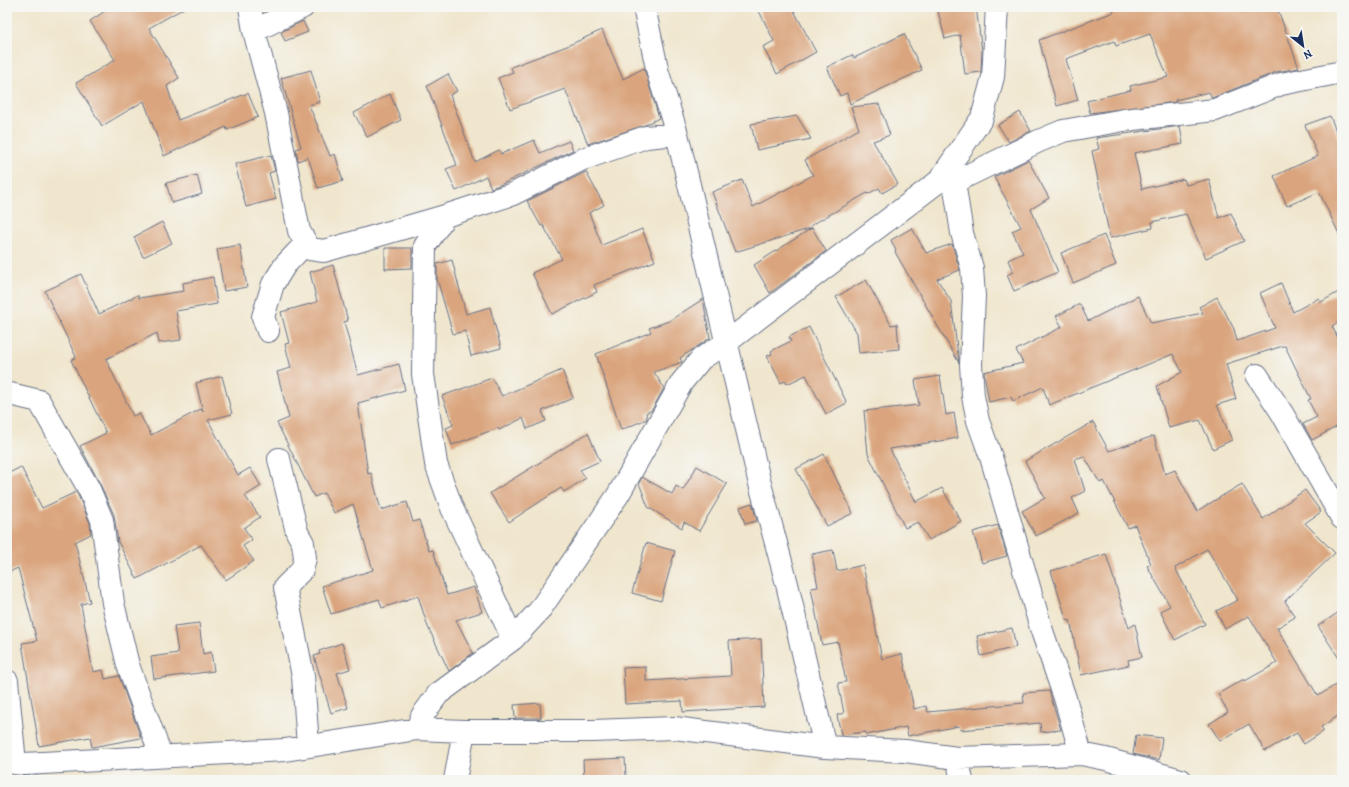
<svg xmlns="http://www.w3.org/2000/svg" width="1349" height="787" font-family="Alegreya,serif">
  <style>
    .building { fill: #daa57e }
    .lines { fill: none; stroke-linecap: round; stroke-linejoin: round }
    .minor-casing { stroke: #666f85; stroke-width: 24 }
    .minor { stroke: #fff; stroke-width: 22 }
  </style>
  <rect width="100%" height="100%" fill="#f6f6f2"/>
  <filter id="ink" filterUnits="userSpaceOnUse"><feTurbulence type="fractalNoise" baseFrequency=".025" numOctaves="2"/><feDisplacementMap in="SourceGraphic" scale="8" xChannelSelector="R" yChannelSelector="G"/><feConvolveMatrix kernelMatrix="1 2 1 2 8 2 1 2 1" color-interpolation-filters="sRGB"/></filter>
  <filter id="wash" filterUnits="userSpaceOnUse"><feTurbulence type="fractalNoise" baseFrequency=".012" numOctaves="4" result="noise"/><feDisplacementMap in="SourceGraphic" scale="16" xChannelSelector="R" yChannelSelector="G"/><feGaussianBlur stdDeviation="0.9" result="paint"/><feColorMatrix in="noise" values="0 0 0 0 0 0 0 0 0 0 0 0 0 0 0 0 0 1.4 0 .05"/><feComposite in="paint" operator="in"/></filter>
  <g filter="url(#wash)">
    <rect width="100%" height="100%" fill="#f0e6cd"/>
    <g id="blocks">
      <path class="building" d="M111 7H186L149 28 179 78 167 86 178 120 248 93 258 117 227 130 226 127 164 156 144 101 102 126 76 83 115 60 90 21Z
        M757 7H792L816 52 777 74 763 47 774 41Z
        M937 7H976L982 51 981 72 965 74 960 35 945 39Z
        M1112 7H1277L1299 68 1276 72 1212 98 1209 92 1175 100 1176 102 1090 113 1087 101 1131 90 1130 86 1168 77 1150 34 1116 46 1114 41 1066 59 1078 100 1057 106 1039 40 1114 12Z
        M303 21 308 32 285 41 281 32Z
        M602 30 623 79 644 68 659 118 645 125 588 144 565 89 510 109 498 78 513 72 511 67 567 46Z
        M904 34 922 70 850 104 847 93 840 96 827 67 852 55 854 58Z
        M311 70 320 102 309 105 330 156 335 154 343 181 318 188 308 157 298 161 296 149 301 147 281 78Z
        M448 74 457 91 450 95 475 162 499 150 501 154 534 140 540 153 569 141 573 150 502 184 491 188 486 176 456 191 446 169 457 165 427 86Z
        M390 94 401 120 367 137 354 113Z
        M879 104 890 135 873 141 898 184 882 193 879 188 868 194 867 193 810 226 812 228 735 252 712 192 742 180 753 207 813 175 805 160 859 129 851 107Z
        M1020 112 1031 131 1009 142 998 125Z
        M797 116 811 139 757 150 751 124Z
        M1330 116 1342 146V240L1319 192 1287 206 1274 176 1318 156 1305 125Z
        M1180 126 1183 144 1134 153 1142 189 1184 179 1186 185 1209 179 1219 218 1231 213 1244 241 1206 258 1186 214 1152 222 1153 228 1110 238 1092 151 1099 149 1096 138Z
        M271 155 275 171 269 173 276 199 246 207 235 164Z
        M1028 160 1049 198 1031 209 1058 272 1014 291 1007 275 1013 272 1008 260 1023 253 1012 231 1021 227 994 177Z
        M586 172 604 205 589 213 602 245 642 229 655 261 594 285 597 292 552 314 532 273 562 259 543 225 541 226 527 201Z
        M197 175 202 194 172 203 166 183Z
        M162 222 172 243 143 257 134 237Z
        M812 228 826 251 770 293 754 265Z
        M912 228 926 253 952 244 960 270 937 279 951 301 959 363 895 252 896 251 891 240Z
        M1104 235 1116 265 1073 283 1061 253Z
        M240 245 247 287 224 291 217 249Z
        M385 248H412V268L385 269Z
        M452 260 466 314 490 307 501 348 471 356 465 331 453 334 437 279V264Z
        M333 265 348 321 344 322 358 375 399 364 405 390 358 403 368 474 371 473 381 510 407 502 413 522 419 520 429 551 433 550 447 595 474 587 482 612 456 620 473 653 449 671 428 627 418 596 382 608 379 599 331 614 322 586 373 570 353 504 334 513 324 493 314 497 277 423 289 418 277 372 291 368 285 344 289 343 281 312 317 302 310 272Z
        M81 274 99 314 138 295 139 298 184 291 183 283 213 277 217 304 176 311 181 340 159 343 157 333 106 359 133 416 139 413 151 435 201 409 203 412 196 383 222 376 232 414 208 420 238 475 250 468 261 486 245 496 260 517 244 528 252 540 243 546 254 561 226 580 201 545 137 579 118 542 114 515 100 484 80 446 106 433 71 360 76 357 45 291Z
        M866 280 891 325 897 324 899 349 859 353 857 333 836 297Z
        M1281 283 1293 312 1319 298 1321 302 1342 290V320L1332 326 1342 347V424L1312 440 1303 424 1317 417 1308 400 1311 399 1285 346H1283L1226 364 1236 399 1217 405 1232 440 1213 449 1200 420 1169 428 1157 386 1182 372 1173 354 1049 405 1043 387 1013 401 1011 397 989 402 984 372 1023 363 1016 350 1062 327 1056 316 1080 304 1088 321 1138 296 1151 323 1203 313 1199 307 1217 297 1234 329 1237 341 1275 328 1260 293Z
        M703 299 710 338 680 358 682 362 654 372 664 388 652 410 646 413 647 419 621 430 596 354 651 332 649 328 669 321Z
        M809 327 847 403 826 414 806 375 787 384 785 381 781 383 767 356 772 354 771 351 791 341 789 337Z
        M562 370 573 398 542 411 546 421 527 429 523 418 499 430 498 428 452 445 446 428 453 425 442 396 492 378 502 396Z
        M940 376 946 415 954 413 958 438 890 449 916 502 942 488 961 521 929 540 918 522 905 528 868 454 864 411 919 405 915 380Z
        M1093 422 1109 451 1154 436 1165 474 1175 470 1197 511 1242 484 1263 519 1305 490 1321 512 1305 523 1335 553 1285 601 1295 617 1277 628 1318 696 1342 681V713L1321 727 1324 731 1304 744 1297 733 1265 751 1249 724 1220 741 1209 724 1228 712 1218 694 1244 679 1245 681 1277 663 1249 616 1225 629 1216 611 1238 600 1207 549 1175 568 1205 624 1175 640 1160 611 1170 606 1147 566 1151 564 1135 525 1128 528 1104 481 1100 483 1084 456 1075 459 1085 491 1072 498 1079 513 1036 536 1022 511 1045 498 1025 461Z
        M588 433 600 461 580 470 586 478 564 492 561 488 509 522 490 493Z
        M824 454 853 513 827 526 796 469Z
        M697 466 727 484 699 531 684 522 682 528 648 507 639 483 642 477 672 494 676 486 683 490Z
        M21 467 42 508 76 492 78 495 90 523 91 534 75 542 90 602 81 604 93 672 103 670 105 679 119 676 141 738 92 747 90 737 39 746 22 643 37 641 18 568 7 573V474Z
        M752 503 757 521 745 524 740 507Z
        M998 525 1007 556 982 563 973 532Z
        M646 543 675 551 661 601 632 593Z
        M833 550 837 571 863 565 882 659 902 654 914 709 926 706 928 712 1024 703 1023 693 1049 691 1061 730 1041 732 1040 723 960 730 959 726 908 736 906 727 866 735V732L841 735 837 715 844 713 838 683 846 682 838 642 822 645 811 588 818 587 812 554Z
        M1106 554 1129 628 1135 624 1142 657 1128 660 1129 665 1081 675 1070 620 1067 621 1051 571Z
        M1342 610V663L1318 626Z
        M199 623 203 654 211 652 214 671 154 679 151 657 178 653 174 626Z
        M1012 628 1016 647 981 656 977 636Z
        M761 639 764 707 683 712 682 701 625 704 623 668 646 667V681L731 676 729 641Z
        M342 643 350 669 337 673 348 708 331 713 314 656 320 654 319 651Z
        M540 703 541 718H515L514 705Z
        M1136 735 1162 738 1159 760 1133 754Z
        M625 758 626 777 584 779 583 760Z"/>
    </g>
  </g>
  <g filter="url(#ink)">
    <use href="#blocks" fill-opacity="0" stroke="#666f85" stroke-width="1"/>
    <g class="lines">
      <defs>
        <path id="minor" d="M250 7 254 31 276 113 299 231 310 249 324 251 445 216
          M644 7 658 73 677 134 759 480 787 584 825 747
          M254 31 303 7
          M939 181 954 182 962 233 972 268 974 296 971 365 973 396 978 421 991 457 1041 628 1065 698 1081 754
          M954 182 1039 141 1063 131 1124 120 1215 110 1281 84 1342 72
          M268 331 263 317 273 284 285 265 306 243
          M1257 375 1282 413 1342 518
          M7 395 10 394 39 401 89 489 102 520 113 603 128 665 161 756
          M279 459 297 532 303 543 305 558 302 570 285 587 303 676 308 746
          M513 639 452 508 436 464 423 374 425 246 445 216 513 194 583 159 646 137 677 134
          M7 681 15 763
          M417 729 422 716 438 694 513 639 539 611 618 495 682 382 701 359 727 342 939 181 982 118 993 77 997 7
          M957 758 962 780
          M7 762 24 764 285 750 417 729 464 731H593L674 728 825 747 905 751 957 758 1081 754 1106 759 1181 780
          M455 780 464 731"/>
      </defs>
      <use href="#minor" class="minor-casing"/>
      <use href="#minor" class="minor"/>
    </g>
  </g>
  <rect width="1349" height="787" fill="none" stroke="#f6f6f2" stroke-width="24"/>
  <g transform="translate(1303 46) rotate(150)" stroke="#f6f6f2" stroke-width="3" paint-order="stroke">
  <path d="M0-3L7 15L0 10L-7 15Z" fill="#1b2f5e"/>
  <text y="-6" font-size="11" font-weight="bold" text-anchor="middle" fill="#1b2f5e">N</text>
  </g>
</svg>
